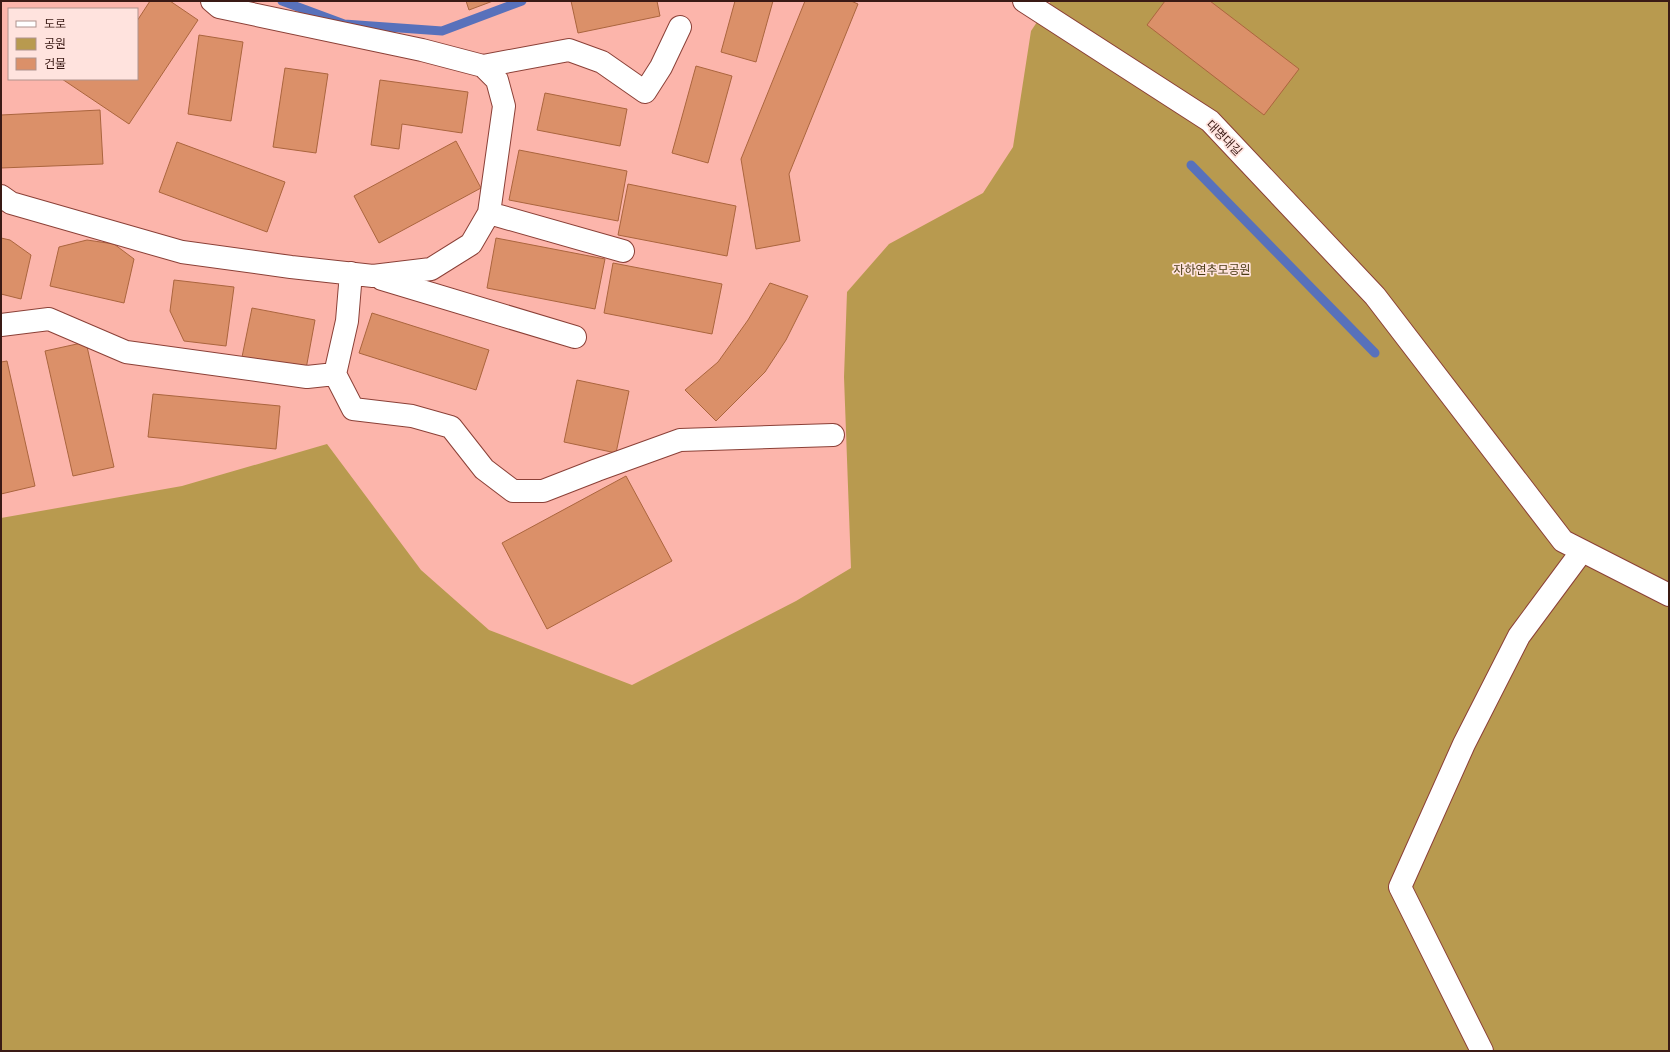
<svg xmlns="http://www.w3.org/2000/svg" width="1670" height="1052" font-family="'Asap Condensed','Noto Sans KR',sans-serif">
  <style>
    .green { fill: #b89a4f }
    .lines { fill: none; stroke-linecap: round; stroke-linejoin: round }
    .stream { stroke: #5871bb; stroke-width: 9 }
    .building { fill: #db9069; stroke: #ab653e }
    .minor-casing { stroke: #8b4037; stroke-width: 24 }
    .minor { stroke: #fff; stroke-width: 22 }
    .labels { text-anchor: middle; stroke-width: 3.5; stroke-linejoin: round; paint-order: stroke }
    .street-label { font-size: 12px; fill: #3a1a15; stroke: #ffe3de }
    .park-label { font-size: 12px; fill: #4b3c14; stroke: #ffe3de }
  </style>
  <rect width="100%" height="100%" fill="#fcb5ab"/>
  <path class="green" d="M1051 1H1669V1051H1V518L182 486 327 444 421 570 489 630 632 685 796 601 851 568 844 377 847 292 889 244 983 193 1013 147 1031 31Z"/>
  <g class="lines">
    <path class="stream" d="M282 1 344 24 442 31 522 1
      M1191 165 1375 353"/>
  </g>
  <path class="building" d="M150 1H170L198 20 129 124 62 79H137V21Z
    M466 1H493L469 10Z
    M571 1H657L660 16 578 33Z
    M735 1H773L756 62 721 52Z
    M805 1H851L858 4 789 174 800 241 756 249 741 159Z
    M1165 1H1210L1299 69 1264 115 1147 25Z
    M199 35 243 42 231 121 188 114Z
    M696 66 732 76 708 163 672 153Z
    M285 68 328 74 316 153 273 147Z
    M380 80 468 92 462 133 402 124 399 149 371 145Z
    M545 93 627 109 620 146 537 130Z
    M100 110 103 164 1 168V115Z
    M456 141 481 188 379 243 354 196Z
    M177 142 285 182 267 232 159 192Z
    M519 150 627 171 618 221 509 200Z
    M628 184 736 206 727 256 618 235Z
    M1 238 10 240 31 255 21 299 1 294Z
    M496 238 605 259 595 309 487 288Z
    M87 240 114 244 134 259 124 303 50 286 59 247Z
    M613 263 722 284 712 334 604 313Z
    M174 280 234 287 226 346 184 341 170 311Z
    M770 283 808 296 786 340 765 372 716 421 685 390 718 362 748 320Z
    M252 308 315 320 306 369 242 357Z
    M372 313 489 350 476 390 359 353Z
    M86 342 114 467 73 476 45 351Z
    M7 361 35 486 1 494V362Z
    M577 380 629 391 616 453 564 442Z
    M153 394 280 406 276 449 148 437Z
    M626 476 672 561 547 629 502 543Z"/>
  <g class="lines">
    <defs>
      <path id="minor" d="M1024 1 1210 121 1375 296 1563 541 1669 595
        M483 66 569 50 602 62 645 92 661 67 680 27
        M1 196 11 203 182 252 291 267 373 276 431 269 471 244 489 213 504 106 497 80 483 66 422 50 219 7 212 1
        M489 213 623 251
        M351 273 347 321 335 374 353 409 412 416 451 427 484 469 513 491H543L597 470 680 440 833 435
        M382 279 575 337
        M1 325 49 319 126 352 307 377 335 374
        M1482 1051 1400 887 1464 744 1519 636 1582 551"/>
    </defs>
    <use href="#minor" class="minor-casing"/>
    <use href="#minor" class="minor"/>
  </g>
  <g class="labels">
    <g class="street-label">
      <text transform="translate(1224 138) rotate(45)" y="4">대명대길</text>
    </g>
    <g class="park-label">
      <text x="1212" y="274">자하연추모공원</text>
    </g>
  </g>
  <rect width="1670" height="1052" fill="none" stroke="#3a1a15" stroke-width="4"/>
  <rect x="8" y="8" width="130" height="72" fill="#ffe3de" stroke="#b0938e"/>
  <rect x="16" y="21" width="20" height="6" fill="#ffffff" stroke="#b0938e"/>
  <text x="44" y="28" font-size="12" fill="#3a1a15">도로</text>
  <rect x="16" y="38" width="20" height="12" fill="#b89a4f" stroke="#b0938e"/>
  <text x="44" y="48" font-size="12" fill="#3a1a15">공원</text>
  <rect x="16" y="58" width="20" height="12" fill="#db9069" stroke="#b0938e"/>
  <text x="44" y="68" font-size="12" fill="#3a1a15">건물</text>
</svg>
